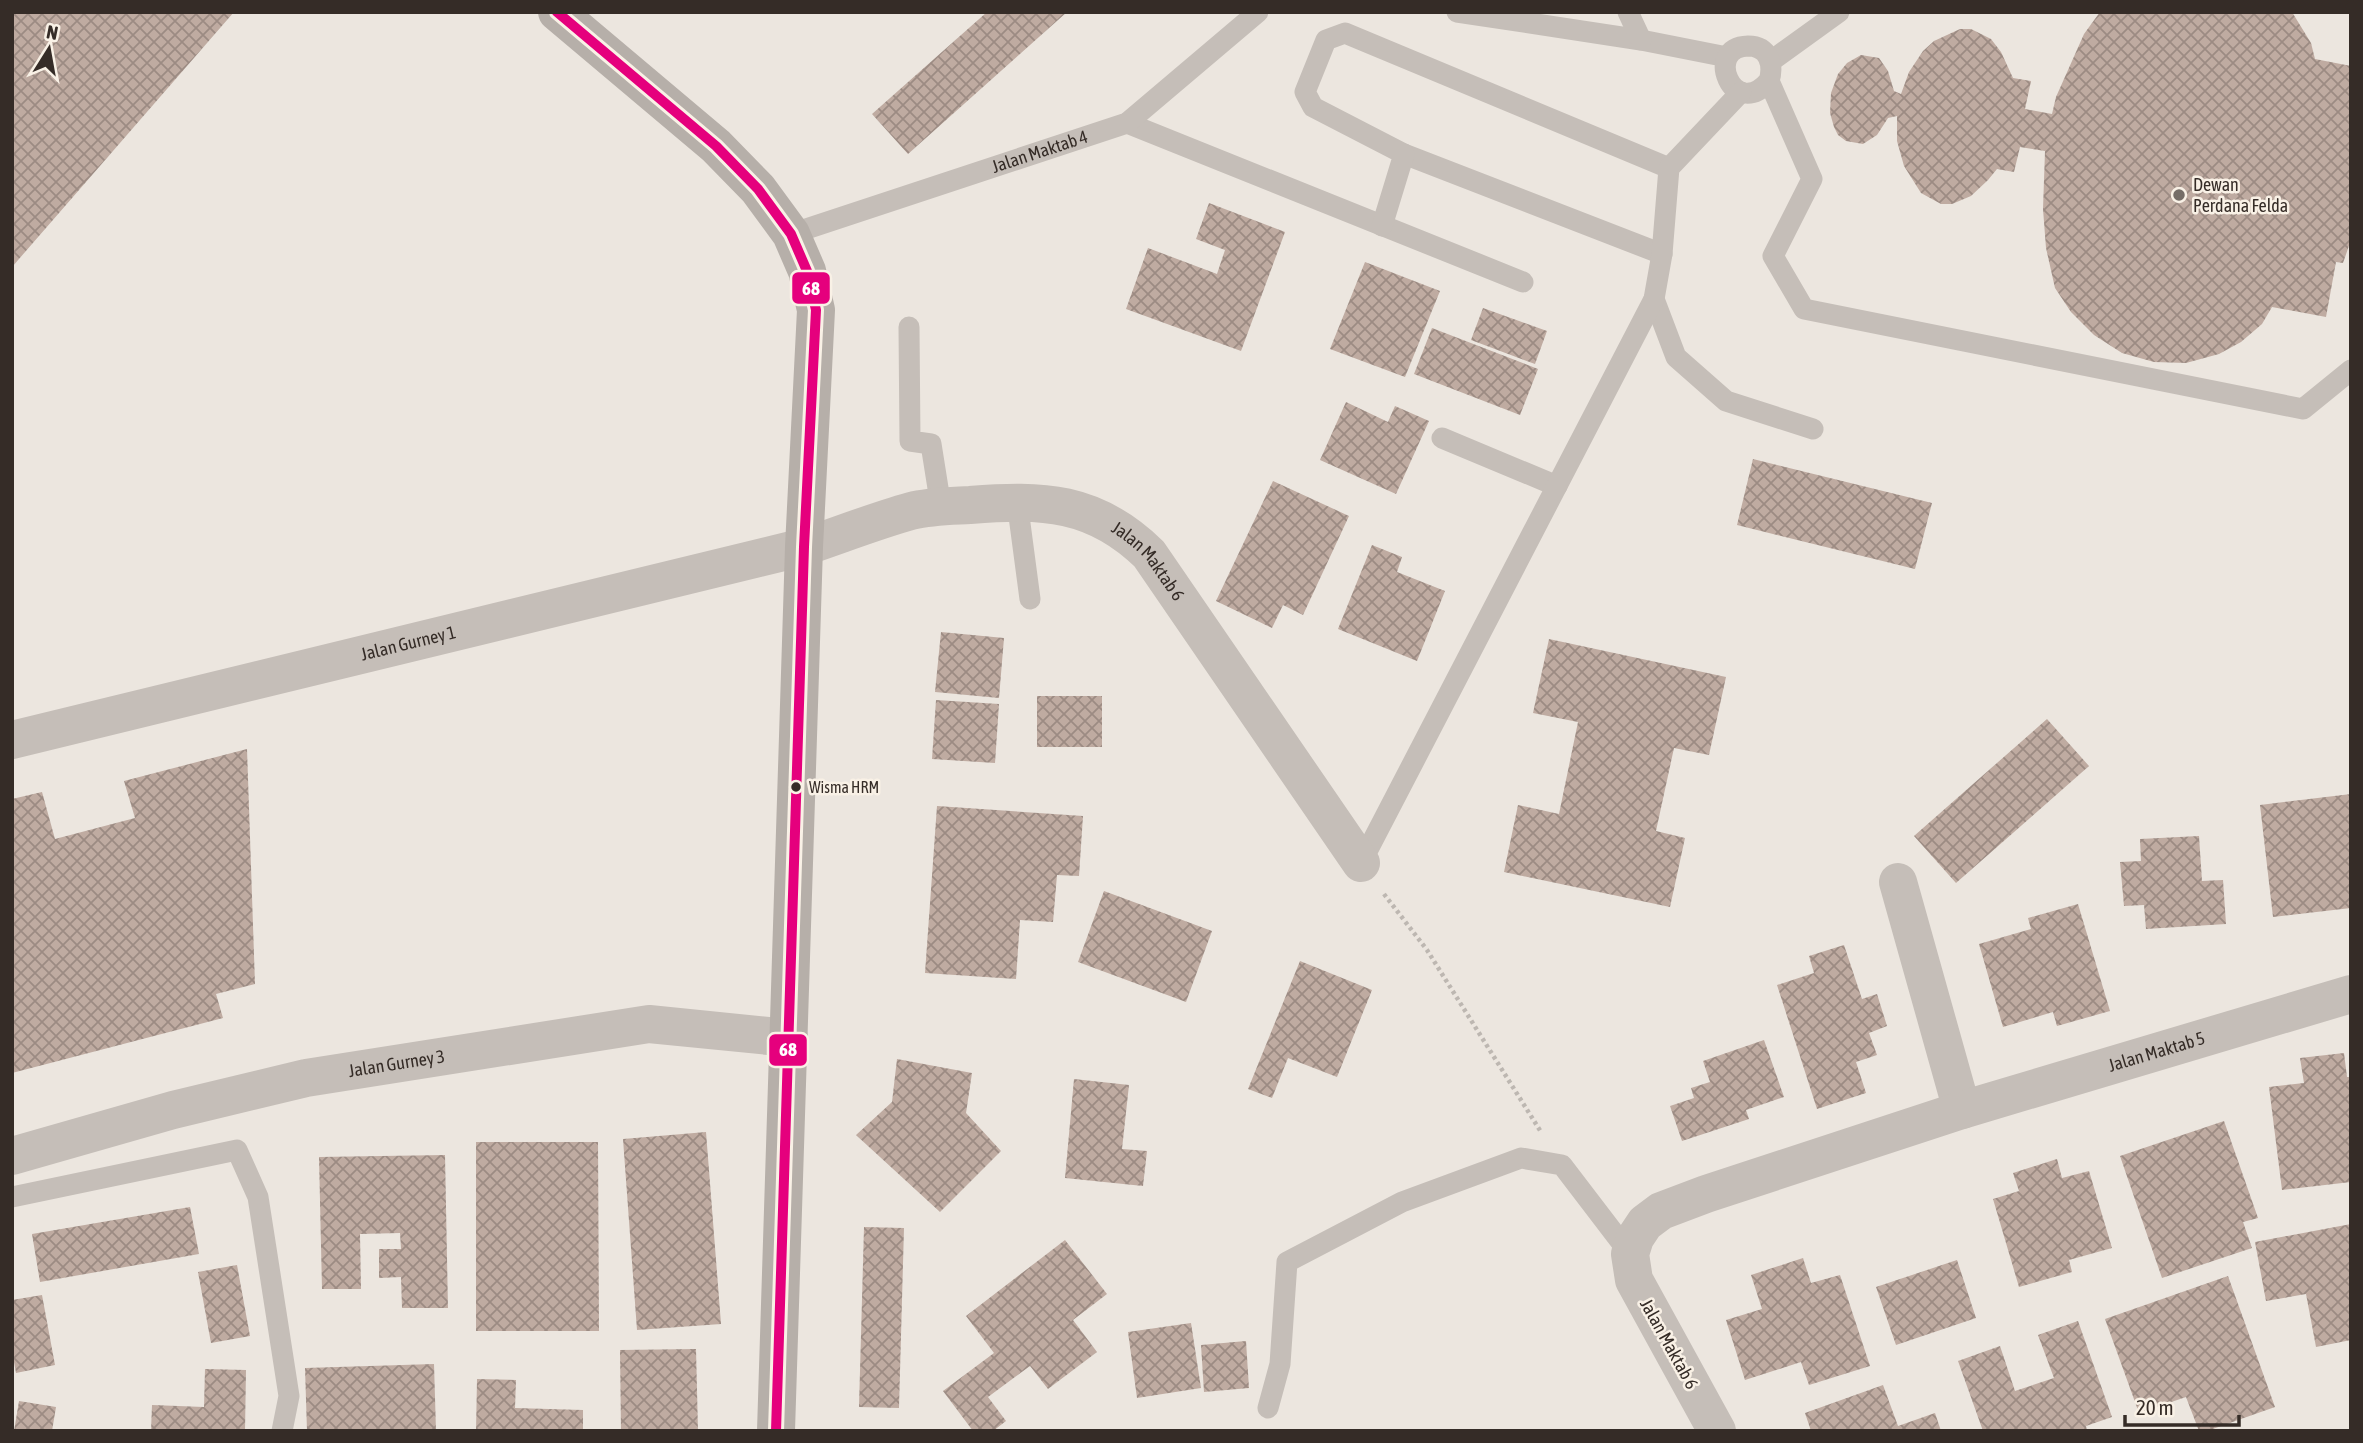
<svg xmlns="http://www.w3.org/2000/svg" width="2363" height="1443" font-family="'Asap Condensed',sans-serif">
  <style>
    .building { fill: url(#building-cross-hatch) }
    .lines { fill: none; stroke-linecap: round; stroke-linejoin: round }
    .path { stroke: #bdb7b1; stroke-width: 4.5; stroke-dasharray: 3.5 3.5; stroke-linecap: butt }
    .lane { stroke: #c5beb8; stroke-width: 21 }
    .street { stroke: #c5beb8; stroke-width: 38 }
    .secondary { stroke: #b6afa9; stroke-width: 38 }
    .bus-1-casing { stroke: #f9f1e6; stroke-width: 16 }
    .bus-1 { stroke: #e5007d; stroke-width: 10 }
    .poi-dot { fill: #756d67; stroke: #f9f1e6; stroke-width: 2.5 }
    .bus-dot { fill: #352c27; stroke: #f9f1e6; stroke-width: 2.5 }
    .labels { text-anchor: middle; stroke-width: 5; stroke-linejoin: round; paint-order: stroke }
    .bus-label { font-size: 16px; fill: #352c27; stroke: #f9f1e6; text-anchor: start }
    .street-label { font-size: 18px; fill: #352c27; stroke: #f9f1e6 }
    .poi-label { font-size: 18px; fill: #352c27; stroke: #f9f1e6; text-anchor: start }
    .line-badge { stroke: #f9f1e6; stroke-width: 2.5 }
    .badge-label { font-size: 19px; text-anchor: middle; font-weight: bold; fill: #fff }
  </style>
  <defs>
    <pattern id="building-cross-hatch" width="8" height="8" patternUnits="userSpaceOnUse" patternTransform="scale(1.75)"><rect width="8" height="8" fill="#bfaba1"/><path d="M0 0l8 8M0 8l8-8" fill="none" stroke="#9c8b83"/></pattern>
  </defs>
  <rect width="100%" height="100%" fill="#ece6df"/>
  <path class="building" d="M12 12H234L12 267Z
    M987 12H1067L908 154 872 114Z
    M2100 12H2292L2311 43 2315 59 2351 66V240L2343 263 2336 262 2326 317 2272 307 2262 324 2241 342 2219 354 2186 363 2154 362 2122 353 2094 335 2071 312 2055 288 2046 248 2043 209 2045 151 2020 147 2014 172 1997 169 1988 180 1971 196 1952 204H1941L1921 193 1904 166 1897 141V116L1888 118 1877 135 1863 144 1846 141 1838 135 1834 127 1830 113 1831 93 1838 74 1847 63 1861 55 1879 58 1888 71 1894 91 1901 94 1909 72 1923 51 1934 41 1960 29H1971L1991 39 2001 52 2013 78 2031 81 2025 109 2052 114 2056 97 2084 34Z
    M1209 203 1285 232 1241 351 1126 309 1148 248 1217 274 1225 250 1196 239Z
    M1365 262 1440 291 1405 377 1330 349Z
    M1483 308 1547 331 1535 364 1471 340Z
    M1432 328 1538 369 1520 415 1414 374Z
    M1346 402 1388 422 1395 406 1429 421 1396 494 1320 460Z
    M1753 459 1932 503 1915 569 1737 525Z
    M1273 481 1349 516 1303 615 1283 605 1272 628 1216 601Z
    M1372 545 1402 557 1397 572 1445 591 1417 661 1338 629Z
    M941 632 1004 638 999 698 935 692Z
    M1549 639 1726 677 1709 755 1674 748 1656 831 1685 838 1670 907 1504 872 1518 805 1559 814 1578 722 1533 713Z
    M1037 696H1102V747H1037Z
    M936 700 999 704 995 763 932 759Z
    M2047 719 2089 766 1956 883 1914 836Z
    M247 749 255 984 216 994 223 1018 12 1073V799L42 792 55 839 135 818 124 781Z
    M2351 794V908L2273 917 2260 805Z
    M937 806 1083 816 1079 876 1057 875 1053 922 1020 920 1016 979 925 973Z
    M2199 836 2202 881 2223 880 2226 924 2146 929 2144 905 2124 906 2120 862 2141 861 2140 839Z
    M1104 891 1212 931 1186 1002 1078 962Z
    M2078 904 2110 1011 2057 1026 2053 1012 2003 1027 1979 944 2031 929 2028 918Z
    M1844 945 1862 999 1877 994 1887 1026 1869 1033 1877 1055 1856 1062 1866 1093 1817 1109 1777 985 1814 973 1809 956Z
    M1300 961 1372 990 1337 1077 1288 1058 1272 1098 1248 1089Z
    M1764 1040 1784 1097 1746 1110 1749 1119 1682 1141 1670 1106 1694 1098 1691 1088 1710 1082 1703 1061Z
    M2344 1053 2347 1077H2351V1182L2282 1190 2269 1087 2304 1083 2300 1058Z
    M897 1059 972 1073 966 1113 1001 1151 940 1212 856 1135 892 1102Z
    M1074 1079 1129 1085 1122 1149 1147 1151 1143 1186 1065 1178Z
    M2224 1121 2258 1218 2243 1222 2252 1248 2162 1278 2120 1156Z
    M706 1132 721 1324 637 1330 623 1139Z
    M476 1142H598L599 1331H476Z
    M445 1155 448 1308H402L401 1277 379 1278V1249H401L400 1233 360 1234 361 1289H322L319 1157Z
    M2057 1159 2062 1178 2089 1171 2112 1248 2069 1260 2072 1272 2019 1287 1993 1199 2019 1191 2013 1173Z
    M190 1207 199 1254 40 1282 32 1234Z
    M2351 1224V1340L2316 1347 2306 1294 2266 1301 2255 1242Z
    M864 1227 904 1228 899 1408 859 1407Z
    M1065 1240 1107 1294 1073 1320 1097 1352 1048 1389 1030 1366 988 1397 1006 1421 993 1431H973L943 1391 994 1353 966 1316Z
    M1803 1258 1811 1283 1840 1275 1870 1366 1809 1385 1801 1362 1745 1380 1726 1320 1762 1309 1751 1275Z
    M1957 1260 1976 1318 1896 1345 1876 1287Z
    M237 1265 250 1336 211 1343 198 1272Z
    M2228 1276 2275 1407 2207 1431H2199L2186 1397 2139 1413 2105 1319Z
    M42 1295 55 1365 16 1373 12 1351V1300Z
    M2078 1321 2112 1417 2086 1426 2087 1431H1983L1958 1361 2000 1346 2015 1391 2054 1378 2038 1335Z
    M1191 1323 1201 1388 1137 1398 1128 1332Z
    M1246 1341 1249 1388 1204 1392 1201 1345Z
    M696 1349 698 1431H621L620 1350Z
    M434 1364 436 1431H307L305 1368Z
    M205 1369 246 1370 245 1431H151L152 1405 204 1407Z
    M477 1379 516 1380 515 1408 583 1410V1431H476Z
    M1883 1385 1898 1426 1935 1413 1941 1431H1811L1805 1413Z
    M19 1401 56 1407 52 1431H14Z"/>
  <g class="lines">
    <path class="path" d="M1384 894 1427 950 1541 1132"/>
    <g class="lane">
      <path d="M1457 12 1641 40 1727 57"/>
      <path d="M1628 12 1641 40"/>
      <path d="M1771 61 1839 12"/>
      <path d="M1769 81C1733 122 1703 47 1748 46 1769 46 1774 65 1769 81L1812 179 1773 256 1804 309 2303 409 2351 370"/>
      <path d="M1127 123 1523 282"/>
      <path d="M1404 154 1662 254"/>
      <path d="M1382 226 1404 154 1313 107 1305 92 1326 40 1345 33 1669 168"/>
      <path id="s1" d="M791 234 1127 123 1258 12"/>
      <path d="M1654 299 1676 357 1726 401 1813 429"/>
      <path d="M909 327 910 441 931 444 941 507"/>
      <path d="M1442 438 1557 486"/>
      <path d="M1017 501 1030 599"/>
      <path d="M1361 863 1654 299 1662 254 1669 168 1741 92"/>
      <path d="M12 1197 237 1150 258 1197 289 1396 282 1431"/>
      <path d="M1268 1408 1280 1364 1287 1262 1402 1202 1521 1158 1562 1165 1630 1254"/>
    </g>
    <g class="street">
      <path id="s2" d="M12 740 804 547C840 535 875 521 911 511 930 506 951 506 970 505 1042 499 1095 501 1149 554L1361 863"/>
      <path d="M1898 882 1962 1110"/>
      <path id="s3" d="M12 1156 173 1110 306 1078 649 1024 789 1038"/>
      <path id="s4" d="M1717 1431 1634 1280 1630 1254 1635 1238 1645 1223 1661 1211 1706 1194 1962 1110 2351 994"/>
    </g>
    <path class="secondary" d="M557 12 716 146 758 189 791 234 807 271 816 310 804 547 776 1431"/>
    <defs>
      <path id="bus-1" d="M557 12 716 146 758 189 791 234 807 271 816 310 804 547 776 1431"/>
    </defs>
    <use href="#bus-1" class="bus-1-casing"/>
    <use href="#bus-1" class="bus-1"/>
  </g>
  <circle class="poi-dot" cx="2179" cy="195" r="7"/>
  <circle class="bus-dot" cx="796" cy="787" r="6"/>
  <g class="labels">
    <g class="bus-label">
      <text x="809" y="793">Wisma HRM</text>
    </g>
    <g class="street-label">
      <text dy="6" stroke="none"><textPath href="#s1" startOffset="262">Jalan Maktab 4</textPath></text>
      <text dy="6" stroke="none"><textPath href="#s2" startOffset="1185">Jalan Maktab 6</textPath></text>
      <text dy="6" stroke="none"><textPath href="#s2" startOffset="408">Jalan Gurney 1</textPath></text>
      <text dy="6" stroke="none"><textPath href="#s4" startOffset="774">Jalan Maktab 5</textPath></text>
      <text dy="6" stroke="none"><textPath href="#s3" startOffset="396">Jalan Gurney 3</textPath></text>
      <text transform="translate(1669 1344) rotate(61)" y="6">Jalan Maktab 6</text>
    </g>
    <g class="poi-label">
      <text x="2193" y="191">Dewan<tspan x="2193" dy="21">Perdana Felda</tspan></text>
    </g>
  </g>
  <g class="line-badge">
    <rect x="791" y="271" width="40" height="34" rx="7" fill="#e5007d"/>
    <rect x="768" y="1033" width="40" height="34" rx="7" fill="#e5007d"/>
  </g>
  <g class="badge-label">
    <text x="811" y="295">68</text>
    <text x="788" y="1056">68</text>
  </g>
  <rect width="2363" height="1443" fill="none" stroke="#352c27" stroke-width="28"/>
  <g transform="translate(49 49) rotate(11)" stroke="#f9f1e6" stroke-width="5" paint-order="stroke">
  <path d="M0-5L12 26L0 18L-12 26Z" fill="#352c27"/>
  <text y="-10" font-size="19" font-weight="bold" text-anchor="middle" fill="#352c27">N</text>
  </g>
  <path d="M2125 1415v10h114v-10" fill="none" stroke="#352c27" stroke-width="3.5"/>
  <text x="2136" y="1415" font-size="21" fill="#352c27" stroke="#f9f1e6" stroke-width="5" paint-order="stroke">20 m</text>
</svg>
